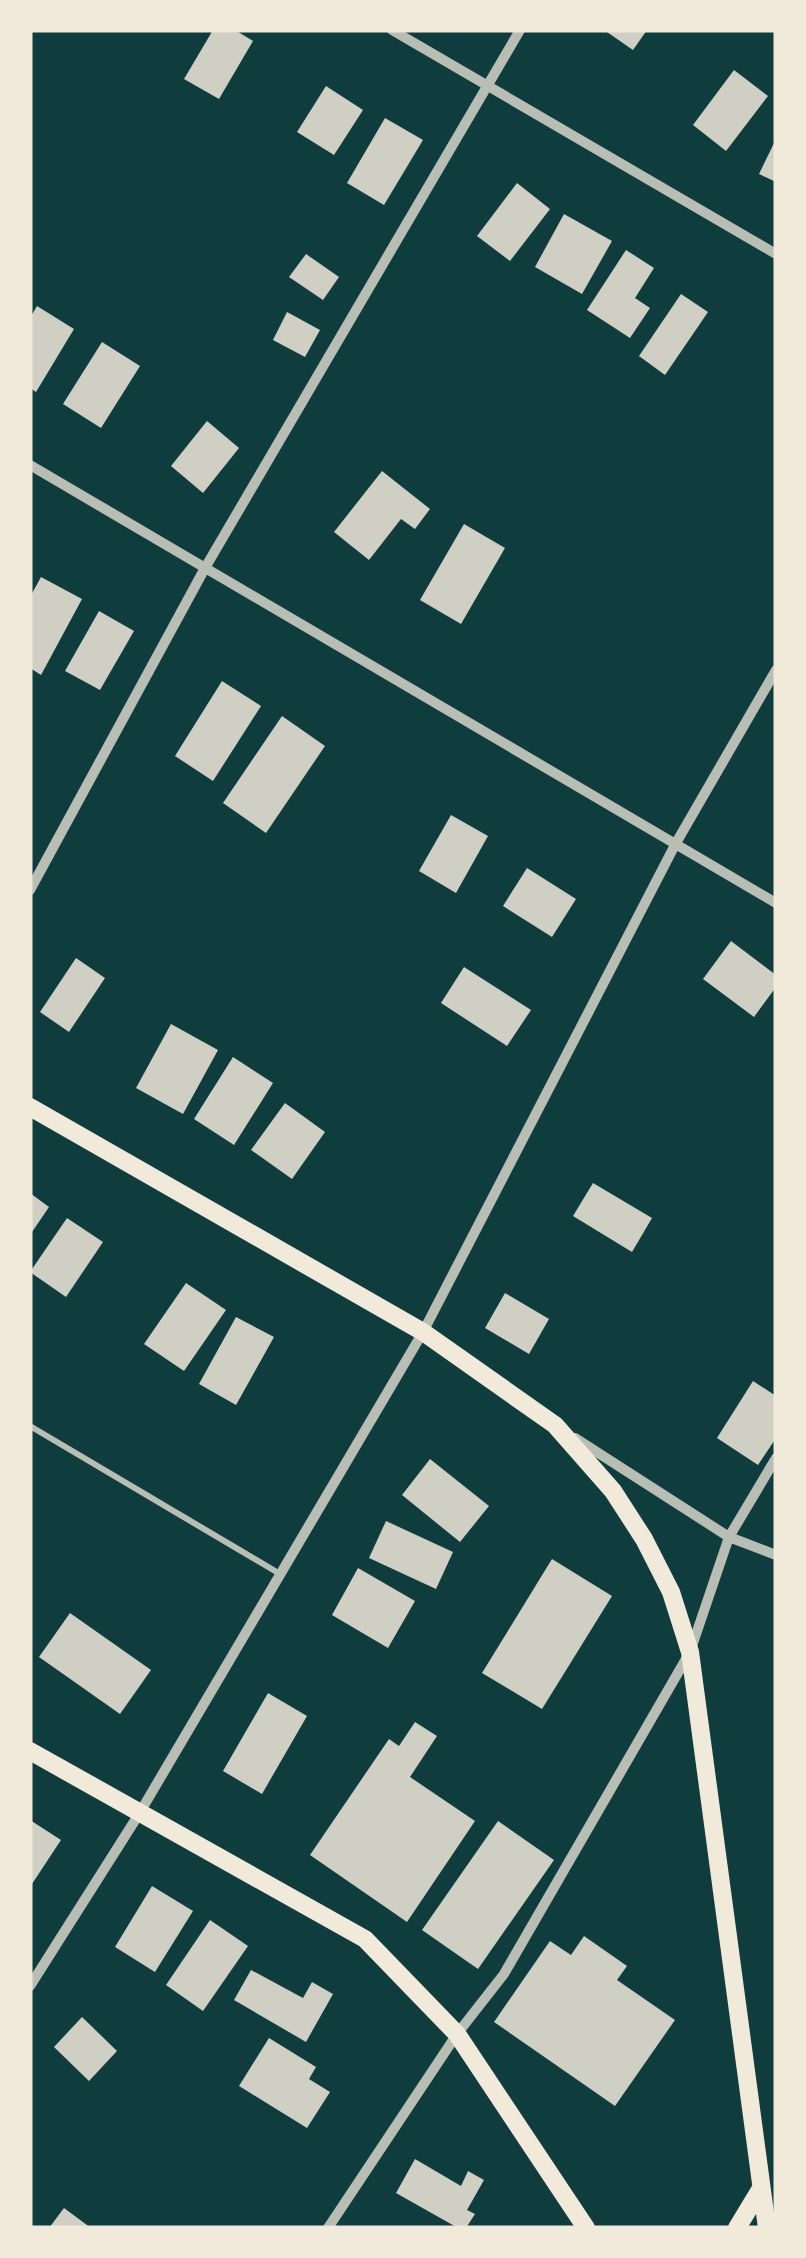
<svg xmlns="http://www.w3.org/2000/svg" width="806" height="2258" font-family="'Varela Round',sans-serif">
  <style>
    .building { fill: #cfcfc3 }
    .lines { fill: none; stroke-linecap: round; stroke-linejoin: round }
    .service { stroke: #b8beb3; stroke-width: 6 }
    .minor { stroke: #b8beb3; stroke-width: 10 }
    .secondary { stroke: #f1e9da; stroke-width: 18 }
  </style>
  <rect width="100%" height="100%" fill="#0f3d3e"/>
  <path class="building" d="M213 30H235L253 41 219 99 184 79Z
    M604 30H647L633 50Z
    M734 70 768 96 726 151 693 125Z
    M326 86 363 110 334 155 297 132Z
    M385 118 423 140 384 205 347 183Z
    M776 139V182L759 174Z
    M517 183 550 209 510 261 477 236Z
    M564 214 612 241 582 294 535 267Z
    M626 250 654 268 635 298 650 308 630 338 587 310Z
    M306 254 339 277 323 300 289 277Z
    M681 294 708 312 665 375 639 356Z
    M37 306 74 329 36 392 30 388V318Z
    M287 312 320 330 305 357 273 340Z
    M102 342 140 366 101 428 63 404Z
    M207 421 239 448 203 493 171 466Z
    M382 471 430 509 415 529 401 519 369 560 334 532Z
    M464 524 505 548 461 624 420 600Z
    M41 577 82 599 41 675 30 668V597Z
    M99 611 134 631 100 690 65 671Z
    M222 681 261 706 213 781 175 756Z
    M282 716 325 746 266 833 223 803Z
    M451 815 488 836 456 893 419 871Z
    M527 868 576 899 552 937 503 906Z
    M731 941 776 975V987L754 1017 703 979Z
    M76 958 105 978 69 1032 40 1012Z
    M464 967 531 1010 507 1046 441 1003Z
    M171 1024 218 1050 183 1114 136 1088Z
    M233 1057 273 1083 234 1145 194 1119Z
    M285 1103 325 1132 292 1179 251 1150Z
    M593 1183 652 1218 632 1252 573 1216Z
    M30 1193 49 1207 30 1235Z
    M67 1218 103 1242 66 1297 30 1272Z
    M186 1283 226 1310 184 1371 144 1344Z
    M505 1293 549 1319 529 1354 485 1328Z
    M236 1317 274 1337 236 1405 199 1384Z
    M753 1381 776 1396V1438L758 1465 717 1438Z
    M430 1459 489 1506 460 1542 402 1495Z
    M386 1521 453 1552 436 1589 369 1558Z
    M552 1559 612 1596 542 1709 482 1673Z
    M358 1568 415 1601 388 1648 332 1615Z
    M70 1613 151 1670 120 1714 39 1657Z
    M268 1693 307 1716 262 1794 223 1771Z
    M415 1722 437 1736 410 1777 475 1821 407 1922 310 1855 389 1739 399 1746Z
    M30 1820 61 1840 30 1887Z
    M498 1821 554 1860 478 1969 422 1930Z
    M152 1886 193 1911 155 1972 115 1947Z
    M210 1920 248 1946 203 2011 166 1985Z
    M584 1936 627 1966 617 1980 675 2020 615 2106 494 2022 550 1941 571 1955Z
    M251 1970 303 1998 312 1982 333 1994 306 2042 234 2000Z
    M82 2017 117 2051 89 2081 54 2047Z
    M269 2038 316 2067 309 2079 330 2092 307 2128 239 2086Z
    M415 2159 461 2186 468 2171 484 2180 467 2210 475 2214 466 2228H458L396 2193Z
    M64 2208 91 2228H49Z"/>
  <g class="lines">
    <path class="service" d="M30 1426 280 1574"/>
    <path class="minor" d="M392 30 776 254
      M30 465 776 903
      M30 890 205 568 520 30
      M575 1438 729 1537 776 1555
      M30 1986 139 1814 423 1332 676 843 776 670
      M328 2228 457 2034 504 1974 690 1652 729 1537 776 1458"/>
    <path class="secondary" d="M30 1107 423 1332 555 1425 613 1491 644 1539 671 1592 690 1652 767 2228
      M30 1751 365 1939 457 2034 586 2228
      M737 2228 760 2190"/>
  </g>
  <rect width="806" height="2258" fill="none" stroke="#f1e9da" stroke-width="65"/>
</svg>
